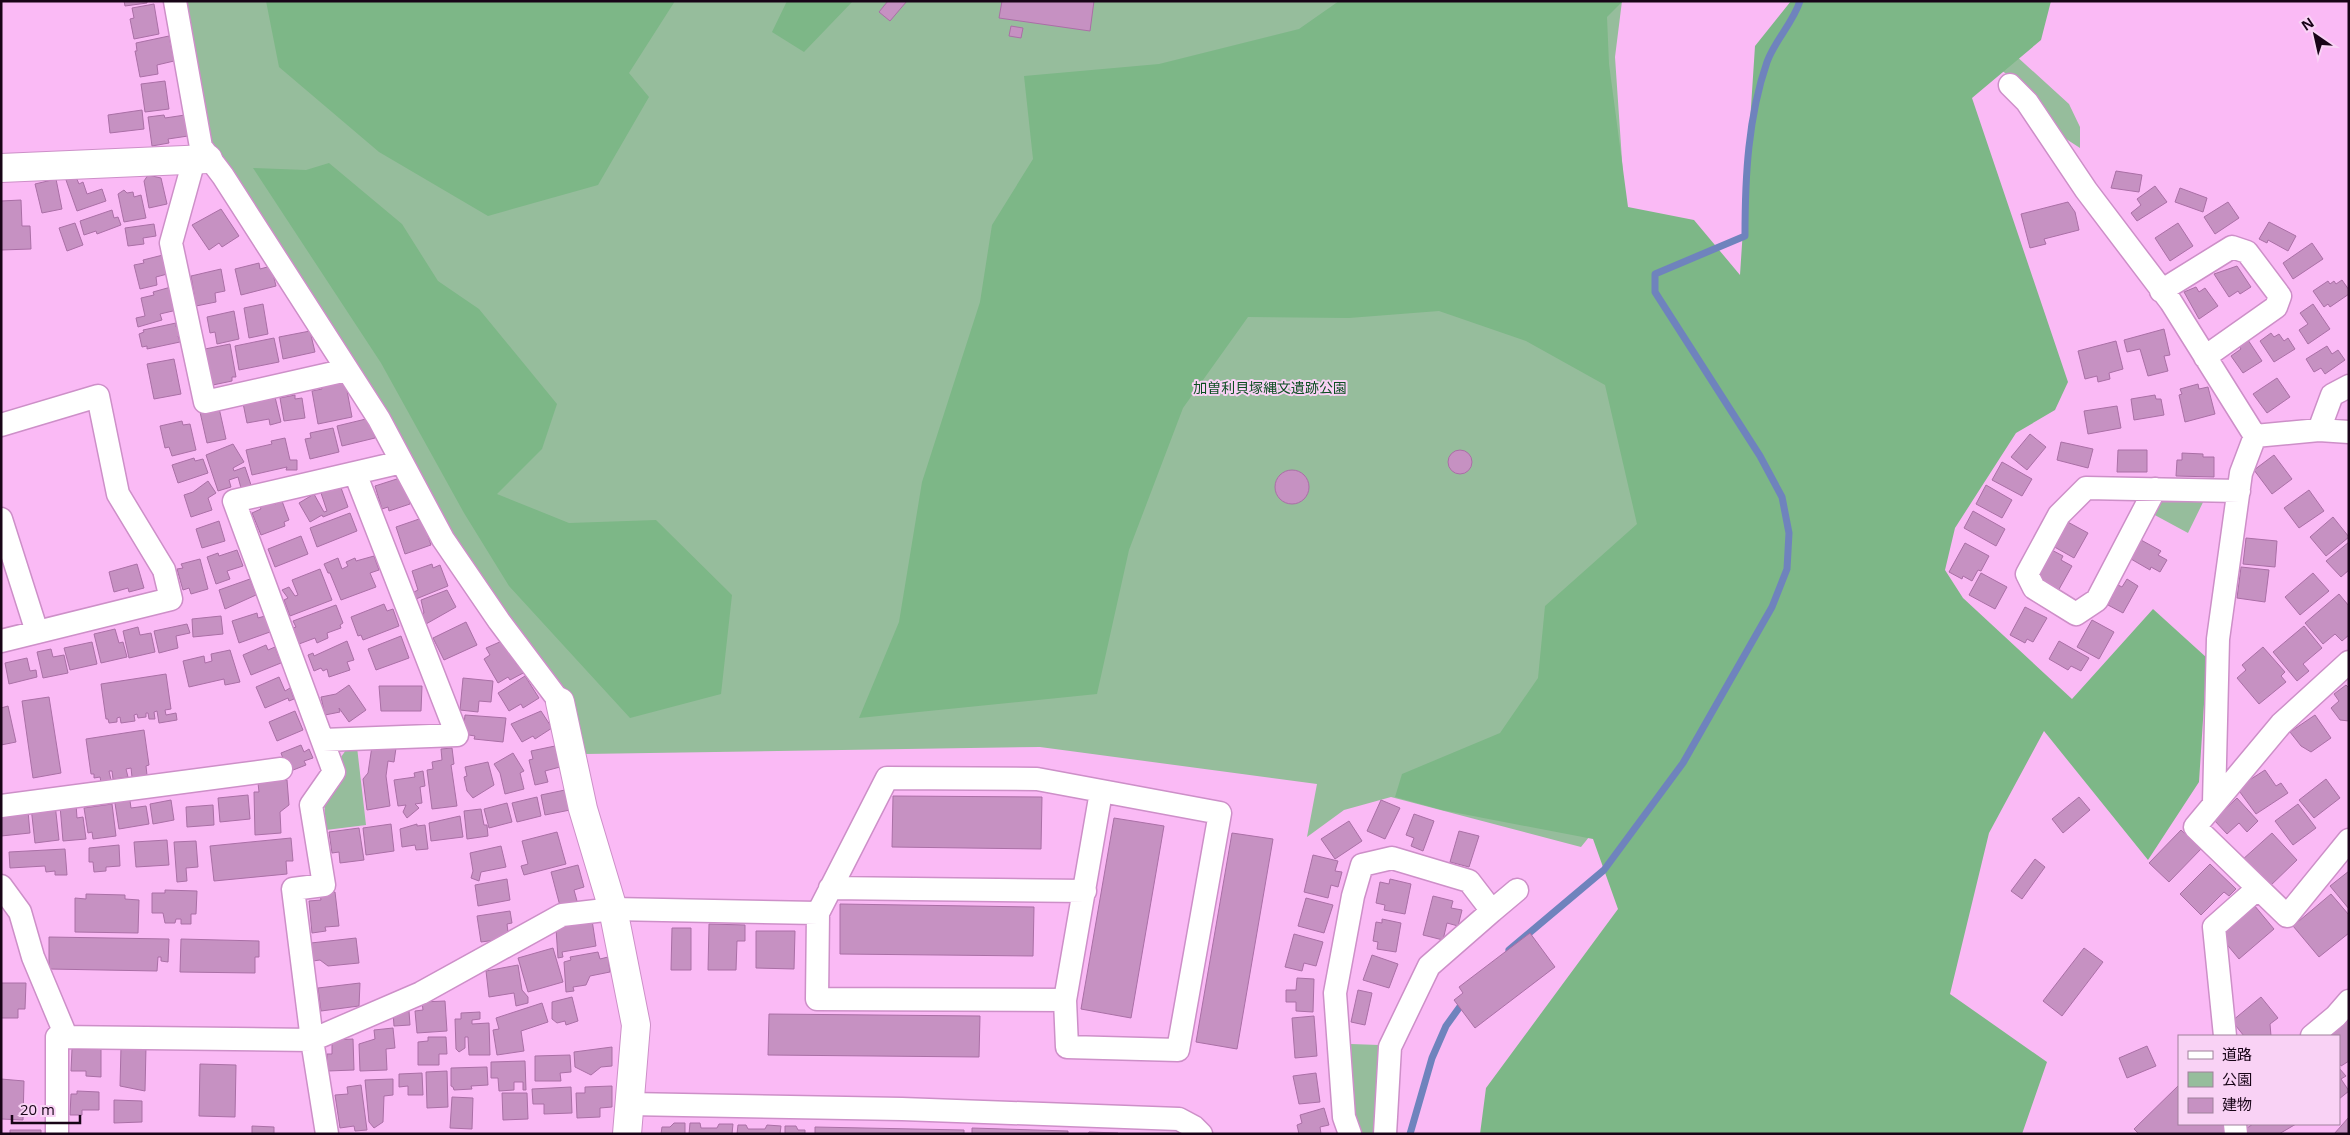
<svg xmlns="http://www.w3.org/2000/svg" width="2350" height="1135" font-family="'Open Sans','Noto Sans JP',sans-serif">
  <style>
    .green { fill: #96bd9c }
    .forest { fill: #7db787 }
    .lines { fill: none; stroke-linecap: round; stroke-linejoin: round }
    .stream { stroke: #6f83bd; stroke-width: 7 }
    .building { fill: #c691c2; stroke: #aa6fa6 }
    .street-casing { stroke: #cd8fc8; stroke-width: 25 }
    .secondary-casing { stroke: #cd8fc8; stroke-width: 30 }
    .street { stroke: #fff; stroke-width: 22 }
    .secondary { stroke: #fff; stroke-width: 28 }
    .labels { text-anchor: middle; stroke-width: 4; stroke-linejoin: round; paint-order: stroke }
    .park-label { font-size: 14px; fill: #0d4f22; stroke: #f9d2f5 }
  </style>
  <rect width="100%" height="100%" fill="#fabaf5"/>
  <path class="green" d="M182 1H1622L1615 57 1626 219 1705 693 1581 847 1391 797 1344 810 1307 837 1317 784 1040 747 585 754 507 622 210 147Z
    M2014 54 2069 104 2080 127V148L2060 135 2030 93 2000 69Z
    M2208 492 2188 533 2151 513 2164 496Z
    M357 747 366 825 326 830 324 799 344 770 341 757 346 750Z
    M1351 1044 1379 1045 1383 1098 1381 1134H1360L1353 1109Z"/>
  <path class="forest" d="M266 1H675L629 73 649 97 598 185 488 216 379 152 279 67Z
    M787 1H853L804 52 772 32Z
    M1339 1H1623L1607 17 1609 64 1628 207 1694 220 1740 275 1755 46 1791 1H2051L2041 40 1972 98 2068 382 2055 410 2016 433 1955 528 1945 570 1963 598 2072 699 2153 609 2207 658 2199 782 2148 860 2044 731 1989 833 1950 994 2047 1062 2022 1134H1480L1486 1088 1618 909 1593 839 1442 810 1395 797 1402 774 1500 733 1538 678 1545 606 1637 524 1605 385 1526 341 1439 311 1349 318 1248 317 1183 408 1129 550 1097 694 859 718 899 622 922 482 980 302 992 225 1033 159 1024 76 1159 64 1299 29Z
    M329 163 402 224 438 281 479 309 557 404 542 449 497 494 569 523 656 520 732 595 721 694 630 718 509 586 464 513 381 363 253 168 306 170Z"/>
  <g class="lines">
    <path class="stream" d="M1509 950 1604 870 1683 763 1772 607 1787 569 1789 533 1782 497 1760 456 1655 292V274L1745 236C1745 177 1748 117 1767 62 1775 40 1793 23 1800 1
      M1410 1134 1432 1058 1446 1026 1464 1001"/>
  </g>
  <path class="building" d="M124 1H147V3L125 6Z
    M888 1H907L890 21 879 12Z
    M1002 1H1094L1090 31 999 18Z
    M154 4 159 34 134 39 130 19 134 18 132 8Z
    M1011 26 1023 28 1021 38 1009 36Z
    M169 36 174 61 157 65 158 74 140 77 135 51H137L136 43Z
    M165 81 169 109 145 112 141 84Z
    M142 110 144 129 110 133 108 115Z
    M164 115 165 118 185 115 188 136 168 139 169 143 152 146 148 117Z
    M2116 171 2142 175 2139 192 2111 188Z
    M148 175 161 178 167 204 149 208 144 181Z
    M76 177 79 184 83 182 87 194 102 189 106 201 77 211 66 180Z
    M56 179 62 209 42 213 35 184Z
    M2155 186 2167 202 2137 221 2131 213 2141 205 2137 199Z
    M2180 188 2207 198 2203 212 2175 202Z
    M124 190 127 193 133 192 134 197 141 195 146 218 124 222 118 194Z
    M21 200 22 226H30L31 249 1 250V201Z
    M2068 202 2075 212 2079 230 2044 239 2046 244 2030 248 2021 214Z
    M2228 202 2239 218 2215 234 2204 217Z
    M221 209 239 236 222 247 219 243 209 250 192 225Z
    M112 210 114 218 118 217 121 225 97 234 96 231 84 235 80 221Z
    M2269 222 2296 236 2288 251 2268 240 2267 243 2259 239Z
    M75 223 83 245 67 251 59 228Z
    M2178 223 2193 246 2170 261 2155 238Z
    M154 224 156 236 143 238 144 244 128 246 125 228Z
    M2312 243 2323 259 2293 279 2283 263Z
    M167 254 171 273 156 277 157 285 140 289 134 265 144 263 143 260Z
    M259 263 260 269 271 266 276 286 241 295 235 269Z
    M2237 266 2251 287 2240 294 2238 291 2229 297 2214 274Z
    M221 269 225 291 215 293 216 302 196 306 191 276Z
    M2342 280 2349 290V294L2330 307 2328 304 2324 307 2313 291 2328 281 2330 284 2334 281 2336 284Z
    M171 287 177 310 160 314 162 320 138 327 136 318 145 316 141 298 154 295 153 292Z
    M2196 287 2199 292 2205 288 2218 306 2199 319 2184 292Z
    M263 304 268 334 249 338 244 308Z
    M2313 304 2330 329 2308 344 2299 330 2308 324 2300 313Z
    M234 311 239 339 217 344 215 332 210 333 207 317Z
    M176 323V327L179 326 181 335 178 336 180 342 147 349V346L142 347 139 334 144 332 143 330Z
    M2164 329 2170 355 2164 356 2168 371 2148 376 2140 349 2127 352 2124 340Z
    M310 331 315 352 283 359 279 337Z
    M2271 333 2274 337 2279 334 2284 341 2288 338 2295 349 2274 362 2260 341Z
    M274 338 279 362 239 370 235 346Z
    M2248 340 2262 361 2243 373 2231 356 2241 349 2239 346Z
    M2116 341 2123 369 2109 373 2110 379 2098 382 2097 376 2085 379 2078 351Z
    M230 344 236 377H232V381L208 386 205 349Z
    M2327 346 2332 354 2338 350 2345 360 2325 374 2321 368 2314 372 2306 359Z
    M174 359 181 394 154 399 147 364Z
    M2277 378 2290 397 2267 413 2253 394Z
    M345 380 352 417 318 424 312 391 322 389 321 385Z
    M2198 384 2199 389 2208 387 2215 414 2185 422 2179 395 2182 394 2180 389Z
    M295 395V399L302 398 305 418 284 421 280 398Z
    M2155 395 2156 399H2161L2164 415 2134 420 2131 399Z
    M275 397 281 422 270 425 269 419 247 423 243 403Z
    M2117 406 2121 428 2088 434 2084 411Z
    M219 408 226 439 207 443 200 412Z
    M370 418 375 438 342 446 337 426Z
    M182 421 183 425 190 424 196 450 172 456 169 447 165 448 160 426Z
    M333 428 339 452 310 459 305 439 311 438 310 433Z
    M2030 434 2046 447 2027 470 2011 457Z
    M285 438 290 460H297V470H286L287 467 252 475 246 450 272 444 271 441Z
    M2061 442 2093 449 2088 468 2057 460Z
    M233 444 244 462 233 468 234 471 245 467 251 485 241 488 238 477 229 480 231 487 218 491 206 455Z
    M1448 462a12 12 0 1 1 24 0a12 12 0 1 1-24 0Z
    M2118 450H2147V472H2117Z
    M2182 453 2203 454V457H2214V477L2176 476 2177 460H2182Z
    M2274 455 2292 479 2272 494 2254 470Z
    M194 458 195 461 203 459 208 473 178 483 172 465Z
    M2002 462 2032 479 2022 496 1992 480Z
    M1275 487a17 17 0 1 1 34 0a17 17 0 1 1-34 0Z
    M403 477 410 504 389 511 388 507 382 509 375 486Z
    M208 481 216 493 208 498 212 510 191 517 184 495 193 492Z
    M340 485 348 507 323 517 322 515 310 522 299 503 314 494 324 512 327 511 321 493Z
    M1986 485 2012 500 2002 518 1976 504Z
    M2309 490 2324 511 2299 528 2284 508Z
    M274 501 275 504 282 501 289 520 284 522 285 526 261 535 252 513 261 509 260 507Z
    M1973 511 2005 529 1996 546 1964 528Z
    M350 513 357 531 317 547 310 528Z
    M2333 517 2349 537 2326 556 2310 537Z
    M422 518 431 545 405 554 396 527Z
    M2064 520 2088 533 2074 558 2051 545Z
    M219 521 225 541 202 548 196 529Z
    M301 536 308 554 275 567 268 549Z
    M2246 538 2277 541 2275 567 2243 564Z
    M2141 540 2161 551 2158 555 2167 560 2160 572 2151 567 2150 570 2131 559Z
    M2349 542V570L2341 577 2326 561Z
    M1965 543 1989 556 1981 571 1978 570 1972 581 1963 576 1962 579 1949 572Z
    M2048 548 2063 556 2061 560 2072 566 2058 591 2035 583 2044 567 2039 564Z
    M237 550 243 566 227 571 230 579 216 584 207 557 218 553 219 556Z
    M374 556 379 570 370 573 376 587 341 600 330 573H328L324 564 338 558 342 569 348 566 346 562 355 558 356 561Z
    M200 559 208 589 191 594 189 588 183 590 177 569 183 568 181 564Z
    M137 564 144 588 129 592 128 588 114 592 109 572Z
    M432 564 433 568 440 565 448 586 416 599 412 593 418 590 412 571Z
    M2241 567 2269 570 2265 602 2237 598Z
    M320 569 332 600 290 616 284 600 288 598 282 590 289 587 295 596 298 595 292 580Z
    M1981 573 2007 587 1995 609 1969 595Z
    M2313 573 2329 591 2300 615 2285 597Z
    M250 579 256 595 225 609 219 590Z
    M2127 579 2138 586 2123 613 2108 605 2112 597 2108 595 2114 583 2122 587Z
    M447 590 456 607 426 624 421 614 424 613 421 600Z
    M2339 594 2349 606V635L2342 641 2335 634 2323 644 2305 623Z
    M384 604 387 611 393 609 399 626 363 640 361 635 358 636 351 617Z
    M336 605 343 623 340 625 341 628 327 633 328 638 317 643 315 638 299 644 293 628 296 627 293 621Z
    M2025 607 2047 618 2033 642 2027 639 2025 643 2010 635Z
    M257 613 258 618 265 616 270 632 239 643 232 621Z
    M221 616 223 634 193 637 192 619Z
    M2092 620 2114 632 2099 659 2077 647Z
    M466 622 477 645 444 660 433 638Z
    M187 624 190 633 176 636 178 648 159 653 154 631Z
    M2304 626 2322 648 2303 664 2309 671 2297 681 2273 652Z
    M138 627 140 635 151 633 155 652 129 658 123 631Z
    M115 629 119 643 123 642 127 657 101 663 94 634Z
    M401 636 409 658 376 670 368 649Z
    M347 641 354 660 347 662 350 670 329 677 327 669 323 671 321 668 314 671 308 655 313 653 314 656Z
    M502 641 517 665 521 662 527 671 510 680 508 677 498 683 484 659 490 655 486 648Z
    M2059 641 2089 658 2081 671 2071 666 2068 670 2049 659Z
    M92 642 97 664 70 670 64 648Z
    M266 645 268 650 275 647 281 663 251 675 243 655Z
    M2263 647 2285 672 2281 676 2286 682 2259 704 2237 678 2246 670 2242 665Z
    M51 649 53 657 64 655 68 673 43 678 37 652Z
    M230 650 240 682 225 685 224 679 189 687 183 661 204 656 205 663 212 661 211 654Z
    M27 658 30 671 36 670 37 677 9 684 5 663Z
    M166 674 171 709 165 710 166 715 176 713 177 720 159 723 157 711 154 712 155 719H149L148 713H146V717L138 718 137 714 134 715 135 721 121 723 120 717 117 718V722L109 723 108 719H106L101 684Z
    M525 676 539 698 523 708 521 704 509 711 498 693Z
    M279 677 285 691 290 688 294 699 289 701 288 698 265 708 256 687Z
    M463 678 493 681 491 702 479 701 478 712 460 710Z
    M349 685 366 710 349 722 339 708 340 712 325 715 321 697 336 694Z
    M2346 685 2349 688V721L2340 720 2331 708 2339 701 2334 694Z
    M379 686H422L421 711H381Z
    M49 697 61 773 33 778 22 701Z
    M8 706 16 742 1 745V708Z
    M295 711 303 730 277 741 269 722Z
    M541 711 552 728 535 739 533 736 522 742 511 724Z
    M465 715 506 718 503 742 474 739 475 736 463 734Z
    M2315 715 2331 738 2311 752 2301 746 2290 732Z
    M144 730 149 765 146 766 147 775 132 777 131 768 126 769 128 777 113 779 112 771H109L111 780 101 782 100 777 94 778V774H91L86 739Z
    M301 745 304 752 309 749 313 758 304 761 306 765 288 772 281 753Z
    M372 746 396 748 394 762 388 761 386 776 390 806 367 810 363 779 368 773Z
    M555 746 560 767 545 771 548 782 535 785 529 760 533 759 531 751Z
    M452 748 454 764 451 765 457 806 432 809 427 770 433 769 432 762 442 760 441 749Z
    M513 753 524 771 520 773 524 789 505 794 500 773 494 764Z
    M488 762 494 785 473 798 467 791 464 777 467 776 465 767Z
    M2265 770 2276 786 2281 783 2288 793 2256 814 2237 788Z
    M423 771 425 786 420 787 422 803 415 804 419 808 407 818 403 812 406 805 398 806 394 780 415 777 414 773Z
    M2326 779 2340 798 2314 818 2299 800Z
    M287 780 289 805 280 812 281 833 255 835 254 792H259L258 783Z
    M565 790 570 810 545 815 541 795Z
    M129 794 131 808 146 806 149 824 119 829 114 797Z
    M248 795 250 819 220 822 218 798Z
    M893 796 1042 797 1041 849 892 847Z
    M537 797 541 816 517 822 512 803Z
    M2079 797 2090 810 2063 833 2052 819Z
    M2237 798 2258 821 2247 832 2239 823 2227 834 2214 820Z
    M171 800 174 820 153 824 150 804Z
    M1381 800 1400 808 1385 839 1367 831Z
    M507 803 512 822 489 828 484 809Z
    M55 804 59 840 35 843 31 807Z
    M76 804 77 818 83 817 86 839 63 841 60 806Z
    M112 804 116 836 93 839 92 832 88 833 84 808Z
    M2298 804 2316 828 2293 845 2275 821Z
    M213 805 214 825 187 827 186 807Z
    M481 809 484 825H487L488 836 467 839 464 811Z
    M28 811 30 833 1 836V814Z
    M1414 814 1434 821 1423 851 1411 846 1414 838 1406 835Z
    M460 816 463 837 431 841 429 823Z
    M1114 818 1164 826 1131 1018 1081 1009Z
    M1349 821 1362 841 1335 859 1321 839Z
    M391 824 394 851 366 855 363 828Z
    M417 824V826L425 825 428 849 416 850 415 845 402 847 400 829Z
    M359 828 364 860 340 863 339 852 332 853 329 832Z
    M2181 830 2201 849 2169 882 2149 863Z
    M1459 831 1479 836 1469 867 1450 862Z
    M557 832 566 864 524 875 521 866 528 864 522 841Z
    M1232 833 1273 839 1237 1049 1196 1042Z
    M2272 833 2297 860 2268 888 2242 860Z
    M291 838 293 861H286L287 874 214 881 210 846Z
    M167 840 169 865 136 867 134 842Z
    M196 841 198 867 186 868 187 881 177 882 174 842Z
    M119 845 120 866 106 867V871L94 872 93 862H89V848Z
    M501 846 506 867 481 872 479 881 471 878 473 871 470 853Z
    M65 849 67 875H55V871L46 872 45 866 10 868 9 852Z
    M1313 855 1338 861 1335 871 1342 872 1338 887 1331 885 1328 898 1304 892Z
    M2035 859 2045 867 2022 899 2011 891Z
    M2210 864 2236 889 2229 896 2224 892 2201 915 2180 894Z
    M578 865 584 887 574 890 577 901 560 906 551 872Z
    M2349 871V909L2330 886Z
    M507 879 510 900 478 906 475 885Z
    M1390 879 1411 884 1405 914 1384 910 1385 905 1376 903 1380 882 1389 884Z
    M165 890 197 891 196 914H191V924H181V919H176L175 923H165L163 913H152V893H165Z
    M335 892 339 926 325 927 326 931 312 933 309 901 321 900 320 894Z
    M86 894 125 895V899L139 900 138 933 75 932V898L86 899Z
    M2331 894 2349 915V933L2319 957 2293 926Z
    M1433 896 1453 901 1451 908 1462 910 1458 926 1447 923 1443 940 1423 935Z
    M1306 898 1333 905 1324 933 1298 926Z
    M840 904 1034 907 1033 956 840 954Z
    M2254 905 2274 929 2239 959 2219 935Z
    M510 911 512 923 507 924 508 932 496 940 481 942 477 916Z
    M1382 919 1401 923 1396 952 1377 949 1378 942 1373 941 1376 922 1382 923Z
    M592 920 596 946 562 952 563 957 558 958 556 929 560 925Z
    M709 924 745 925V941H737L736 970H708Z
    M672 928H691V970H671Z
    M756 931H795L794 969 756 968Z
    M1530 933 1555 967 1475 1028 1454 1000 1463 993 1459 987Z
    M1294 934 1323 942 1316 966 1304 963 1302 971 1285 967Z
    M49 937 169 939 168 962 161 961V957H158L157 971 49 969Z
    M356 938 359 963 328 966 320 960 313 961 311 943Z
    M181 939 259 941V957H255V973L180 972Z
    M553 948 563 982 528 992 518 958Z
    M2084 948 2103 962 2062 1016 2043 1001Z
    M598 952 600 959 608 957 610 972 590 976 586 985 573 987 574 991 566 992 564 962 571 960 570 957Z
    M1372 955 1398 964 1389 988 1363 980Z
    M518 965 522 990 528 997V1003L516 1006 514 993 489 997 486 971Z
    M1297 978 1314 979 1313 1012 1296 1011V1002H1286V990H1296Z
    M1 983H26L25 1009H18V1018H1Z
    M360 983 359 1006 321 1011 318 988Z
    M1358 990 1372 993 1365 1025 1351 1022Z
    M572 997 578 1021 566 1025 565 1021 557 1023 552 1019V1002Z
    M2261 997 2278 1018 2270 1024 2271 1036H2244L2232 1021Z
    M445 1001 447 1031 417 1033 415 1011 423 1010 422 1002Z
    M542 1003 548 1022 521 1031 524 1051 497 1055 493 1030 499 1029 496 1018Z
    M2349 1009V1061L2341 1066 2339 1063V1036H2317Z
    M409 1011 410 1025 394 1026 393 1012Z
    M480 1012V1019L472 1020V1024L489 1023 490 1055H469L468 1037H465V1048L459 1052 456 1049 455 1019H461V1013Z
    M769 1014 980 1016 979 1057 768 1055Z
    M1314 1016 1317 1056 1295 1058 1292 1018Z
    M393 1028 395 1048 386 1049 387 1070 360 1071 359 1044 375 1039 374 1030Z
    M428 1037H446L447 1054H439V1065H418V1042L428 1041Z
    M353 1039 354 1070 328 1071 327 1054H332V1040Z
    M2147 1046 2156 1066 2127 1078 2119 1058Z
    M121 1047H146L145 1091 120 1086Z
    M612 1047V1066L601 1067 591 1075 575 1067 574 1052Z
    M72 1049H101V1077L86 1076V1071H71Z
    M570 1055 571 1072 560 1073 561 1081H535V1056Z
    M525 1061 526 1090H523V1082H514V1090L499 1091 498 1078H491V1062Z
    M200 1064 236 1065 235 1117 199 1116Z
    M487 1067 488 1085 471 1086 472 1089 454 1090 453 1087 451 1086V1068Z
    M2339 1068 2346 1076 2341 1079 2349 1091 2339 1099Z
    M447 1071 448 1107 427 1108 426 1072Z
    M422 1073 423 1095H408V1086L399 1087V1074Z
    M1316 1073 1320 1102 1299 1104 1293 1076Z
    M1 1079 24 1081 23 1120 1 1119Z
    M393 1079V1095L384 1096 383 1122 374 1128 369 1122 365 1080Z
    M361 1085 367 1130 355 1131 354 1126 340 1128 335 1095 348 1094 347 1087Z
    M2179 1085V1124H2224L2226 1134H2139L2134 1129Z
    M612 1086V1107L600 1108V1117L577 1118 576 1093H585V1087Z
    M571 1087 572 1113 544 1114V1104H533L532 1089Z
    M77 1091 99 1092V1110H82V1115H70L71 1094H77Z
    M502 1093H527L528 1119 503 1120Z
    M452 1097 473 1098 472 1129 450 1128Z
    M114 1100 142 1101V1122L114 1123Z
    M1324 1108 1329 1125 1320 1127 1321 1134H1299L1297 1125 1302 1123 1300 1115Z
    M2349 1117V1134H2334Z
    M674 1123H685V1134H661L662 1127H670Z
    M690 1123H700L701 1128H717L719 1124H733L732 1134H689Z
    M2253 1124H2296L2279 1134H2238Z
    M738 1125H746L748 1129H765L767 1125 781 1126 780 1134H737Z
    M252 1126 274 1127V1134H252Z
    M785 1126H796L798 1130H805V1134H785Z
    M815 1127 964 1130V1134H815Z
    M972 1128 1068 1131V1134H972Z
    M10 1130H41V1134H10Z
    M1089 1132 1118 1133V1134H1088Z"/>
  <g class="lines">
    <defs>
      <path id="street" d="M175 1 201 147 223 176 379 419 443 539 499 621 560 702
        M2010 85 2027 102 2086 190 2171 302 2255 436 2319 430 2349 432
        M194 160 171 243 205 402 347 370
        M2161 291 2232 247 2247 252 2280 296 2276 307 2205 357
        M1 425 98 396 118 494 164 570 171 599 1 641
        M2319 430 2332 395 2349 386
        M2155 489 2097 600 2076 614 2034 588 2027 574 2059 515 2086 488 2239 491
        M1 519 37 632
        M2349 662 2281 724 2195 827 2287 916 2349 840
        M323 740 457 735 355 473
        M2214 803 2218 639 2241 473 2255 436
        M1 806 281 769
        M1 886 20 912 33 957 66 1036
        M830 888 1085 891
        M1065 1000 817 999 818 913 887 778 1037 779 1220 813 1178 1050 1067 1047 1065 1000 1101 792
        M2225 1036 2214 927 2257 889
        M2312 1036 2336 1016 2349 1001
        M629 1104 902 1109 1179 1119 1194 1127 1201 1134
        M2235 1124 2236 1134
        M57 1134V1037L312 1040 421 993 562 915 613 909 818 913
        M327 1134 312 1040 293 889 324 885 311 805 334 772 234 501 402 462
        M1350 1134 1344 1117 1335 993 1353 896 1362 865 1392 858 1469 881 1492 911 1517 890
        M1385 1134 1390 1047 1429 966 1492 911"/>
      <path id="secondary" d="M1 168 208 159
        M560 702 583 809 613 909 636 1025 627 1134"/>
    </defs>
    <use href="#street" class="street-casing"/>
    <use href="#secondary" class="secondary-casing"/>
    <use href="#street" class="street"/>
    <use href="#secondary" class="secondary"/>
  </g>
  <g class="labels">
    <g class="park-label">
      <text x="1270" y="393">加曽利貝塚縄文遺跡公園</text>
    </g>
  </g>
  <rect width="2350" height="1135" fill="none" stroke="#180417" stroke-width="5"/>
  <rect x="2178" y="1035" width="162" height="90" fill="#f9d2f5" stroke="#9f809c"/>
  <rect x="2188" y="1051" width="25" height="8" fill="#ffffff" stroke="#9f809c"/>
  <text x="2222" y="1060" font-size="15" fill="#180417">道路</text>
  <rect x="2188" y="1072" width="25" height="15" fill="#96bd9c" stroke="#9f809c"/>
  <text x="2222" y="1085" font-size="15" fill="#180417">公園</text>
  <rect x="2188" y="1098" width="25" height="15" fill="#c691c2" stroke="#9f809c"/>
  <text x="2222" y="1110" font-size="15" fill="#180417">建物</text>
  <g transform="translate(2315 35) rotate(326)" stroke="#f9d2f5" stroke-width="4" paint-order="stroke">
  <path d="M0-4L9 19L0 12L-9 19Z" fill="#180417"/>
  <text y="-8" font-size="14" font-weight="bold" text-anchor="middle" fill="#180417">N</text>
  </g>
  <path d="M12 1115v8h68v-8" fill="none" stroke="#180417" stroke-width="2.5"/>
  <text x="20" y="1115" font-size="15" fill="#180417" stroke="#f9d2f5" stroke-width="4" paint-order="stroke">20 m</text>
</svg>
